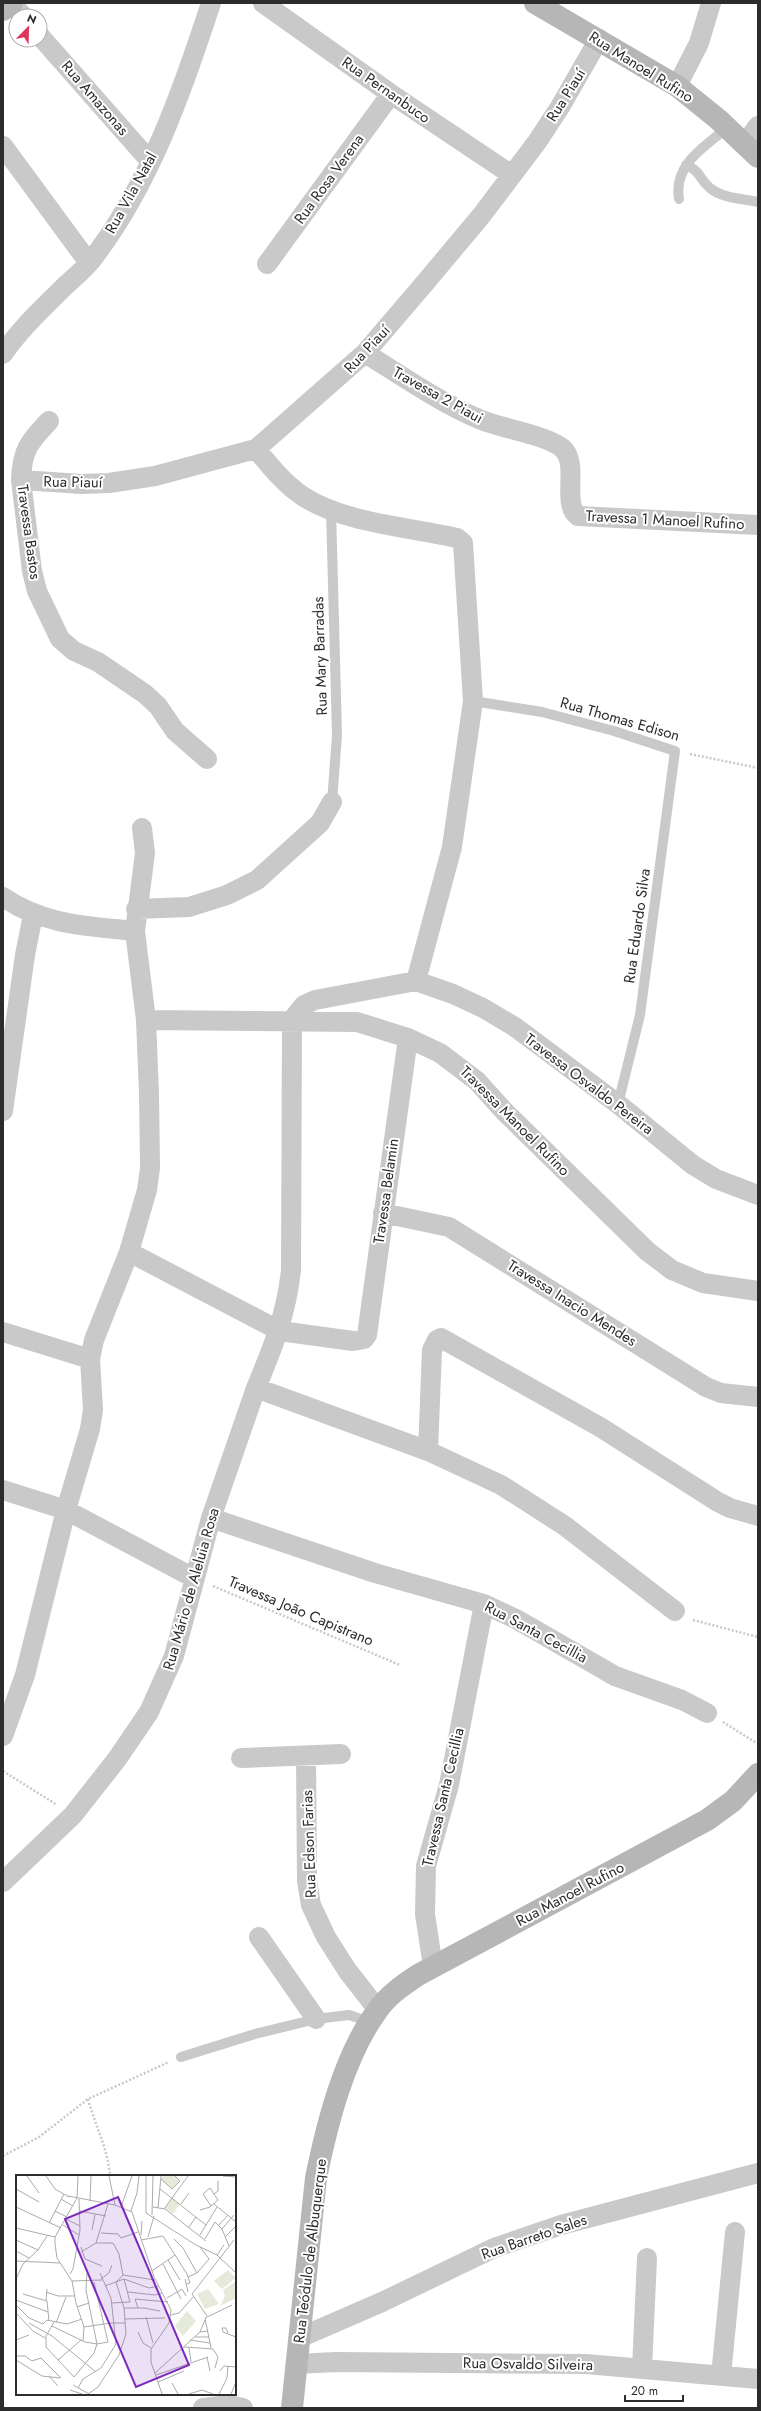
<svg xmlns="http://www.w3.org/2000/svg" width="761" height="2411" font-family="Jost,sans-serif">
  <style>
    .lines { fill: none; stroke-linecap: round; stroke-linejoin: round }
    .path { stroke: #c9c9c9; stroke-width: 2.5; stroke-dasharray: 2 2; stroke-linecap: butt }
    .lane { stroke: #c9c9c9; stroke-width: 10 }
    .street { stroke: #c9c9c9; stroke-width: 20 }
    .secondary { stroke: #b6b6b6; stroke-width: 22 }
    .labels { text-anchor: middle; stroke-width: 4; stroke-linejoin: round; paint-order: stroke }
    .street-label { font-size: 15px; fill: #2c2c2c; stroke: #fff }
    .inset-road { fill: none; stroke: #ababab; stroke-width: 1 }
    .view { fill: #7b2cbf; fill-opacity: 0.15; stroke: #7b2cbf; stroke-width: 2 }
    .inset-edge { fill: none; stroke: #2c2c2c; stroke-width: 2 }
  </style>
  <rect width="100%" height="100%" fill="#fff"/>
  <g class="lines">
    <path class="path" d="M690 754 758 768
      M213 1586 400 1665
      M693 1620 758 1637
      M723 1722 758 1744
      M3 1771 57 1805
      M88 2099C95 2125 108 2149 110 2176
      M3 2156 39 2137 88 2099 169 2062"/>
    <path class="lane" d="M686 165C701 171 699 179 710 188 721 198 744 199 758 202
      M679 199C673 165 704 147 727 128
      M331 509 337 735 332 802
      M473 701 542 712 614 731 675 751 640 1015 618 1104
      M181 2057 255 2034 316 2019 349 2015 370 2022"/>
    <path class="street" d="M11 3 23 16
      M263 3 391 94 512 175
      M40 36 150 161
      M677 86 699 43 711 3
      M744 145 758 126
      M3 146 89 263
      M267 264 391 94
      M365 353C402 376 439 402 479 419 502 429 544 434 562 448 580 462 561 505 578 516L758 525
      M3 354C20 329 44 307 66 285 74 278 83 270 90 262 149 187 182 92 211 3
      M49 421C29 442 22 450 21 480L32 571 37 591 60 639 74 651 98 662 145 694 158 706 175 731 207 759
      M256 449C270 466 283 482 301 495 342 523 409 527 457 538L463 543 473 701 452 847 416 981 315 1000 304 1005 292 1020 291 1270C286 1316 273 1347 256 1388L428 1451 501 1485 565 1526 675 1611
      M21 480 82 484 109 483 155 476 256 449 365 353 424 284 481 216 537 142 560 107 599 39
      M3 897C43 925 88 926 135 931
      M136 909 189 907 227 895 257 880 320 823 332 802
      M416 981 453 994 483 1008 515 1027 618 1104 693 1165 716 1179 758 1195
      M146 1020 357 1022 408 1038 440 1053 477 1081 504 1111 647 1251 672 1270 703 1283 758 1291
      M3 1111 25 955 33 915
      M383 1213 449 1227 706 1387 721 1393 758 1397
      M129 1252 280 1331 353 1341 364 1339 367 1335 408 1038
      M3 1332 90 1359
      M428 1451 432 1350 437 1340 441 1338 600 1427 718 1502 730 1508 758 1516
      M3 1490 66 1510 194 1578
      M211 1518 375 1573 484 1604 516 1619 615 1676 682 1700 707 1713
      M3 1736 25 1675 66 1510 90 1429 93 1410 90 1359 94 1340 129 1252 147 1190 150 1168 149 1094 146 1020 135 931 145 853 142 828
      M306 1756 307 1881 311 1905 326 1937 347 1970 378 2010
      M241 1758 341 1754
      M3 1882 73 1815 117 1759 149 1712 174 1656 211 1518 256 1388
      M259 1937 316 2019
      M433 1967 425 1914 426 1866 449 1785 484 1604
      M299 2338 382 2302 494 2248 561 2225 758 2173
      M296 2364 336 2362 586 2364 758 2379
      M642 2369 647 2258
      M721 2376 735 2232
      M203 2408 229 2405 243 2408"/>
    <path class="secondary" d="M535 3 677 86 719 120 758 157
      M3 10 12 3
      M292 2408 316 2178C327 2124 344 2056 377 2011 387 1996 403 1985 418 1975L707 1820 733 1801 758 1774"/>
  </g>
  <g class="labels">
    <g class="street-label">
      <text transform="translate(641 67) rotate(32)" y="5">Rua Manoel Rufino</text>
      <text transform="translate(386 90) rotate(35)" y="5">Rua Pernanbuco</text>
      <text transform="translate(566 95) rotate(-58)" y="5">Rua Piauí</text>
      <text transform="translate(95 98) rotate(49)" y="5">Rua Amazonas</text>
      <text transform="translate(329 179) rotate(-54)" y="5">Rua Rosa Verena</text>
      <text transform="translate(131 193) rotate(-61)" y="5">Rua Vila Natal</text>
      <text transform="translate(367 349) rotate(-47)" y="5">Rua Piauí</text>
      <text transform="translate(438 395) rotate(29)" y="5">Travessa 2 Piaui</text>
      <text transform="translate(73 482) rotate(1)" y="5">Rua Piauí</text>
      <text transform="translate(665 520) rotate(3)" y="5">Travessa 1 Manoel Rufino</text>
      <text transform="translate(29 532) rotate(82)" y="5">Travessa Bastos</text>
      <text transform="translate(320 656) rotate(-92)" y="5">Rua Mary Barradas</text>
      <text transform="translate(620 719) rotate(16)" y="5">Rua Thomas Edison</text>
      <text transform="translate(637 926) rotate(-82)" y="5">Rua Eduardo Silva</text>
      <text transform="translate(589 1084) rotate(37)" y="5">Travessa Osvaldo Pereira</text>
      <text transform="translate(515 1121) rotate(45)" y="5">Travessa Manoel Rufino</text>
      <text transform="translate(386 1191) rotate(-82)" y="5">Travessa Belamin</text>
      <text transform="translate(572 1303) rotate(32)" y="5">Travessa Inacio Mendes</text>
      <text transform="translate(191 1589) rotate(-74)" y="5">Rua Mário de Aleluia Rosa</text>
      <text transform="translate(301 1611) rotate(23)" y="5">Travessa João Capistrano</text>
      <text transform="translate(536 1632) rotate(28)" y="5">Rua Santa Cecillia</text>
      <text transform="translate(443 1797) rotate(-77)" y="5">Travessa Santa Cecillia</text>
      <text transform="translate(309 1844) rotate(-92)" y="5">Rua Edson Farias</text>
      <text transform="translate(570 1894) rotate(-28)" y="5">Rua Manoel Rufino</text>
      <text transform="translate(534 2237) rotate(-19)" y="5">Rua Barreto Sales</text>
      <text transform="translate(310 2251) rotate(-83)" y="5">Rua Teódulo de Albuquerque</text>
      <text transform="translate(528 2364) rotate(1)" y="5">Rua Osvaldo Silveira</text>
    </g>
  </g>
  <g transform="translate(16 2175)">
    <rect width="220" height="220" fill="#fff"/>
    <path d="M147 1H158L164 6 156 14 145 4ZM156 23 164 29 157 39 149 33ZM212 95 220 103 206 114 198 106ZM219 107 220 123 204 131 209 121 207 115ZM192 114 203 129 189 134 181 119ZM171 136 180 146 167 161 159 151Z" fill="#e5eada"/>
    <path class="inset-road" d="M11 1 23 18M30 1 39 14 53 22M62 1 61 23 39 62V69L41 83 56 106 60 128 68 152 67 166M93 1 99 30M130 1V38L180 70 201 80 220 98M207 1 220 2M145 4 156 14 164 6 159 1M0 14 23 27M144 14 190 50M198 19 202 16V6M52 21 99 30 116 37 138 102 155 135 153 148 135 174V187L146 219M45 24 57 31M74 26 75 1M165 29 173 18M198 29 220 47M0 32 45 53M105 32 116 1M137 32 149 34 190 66M142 33 145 1M148 34 172 1M184 35 194 32 202 25 194 13 187 19 195 31M39 36 51 42M64 36 90 41M115 36 121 18 123 1M136 40 137 1M50 44 64 51M33 48 48 19M47 50 63 60M203 50 212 40M173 52 180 42M0 53 39 62M206 54 218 40M76 55 79 39M85 58 102 59 105 63 122 57M125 60 126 46M184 60 201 32M132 62 138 41M209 62 220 51M158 64 167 73 181 98M189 64 199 47 206 54 213 71M0 65 22 75M125 65 147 61 171 99 174 108 170 109M80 68H97L103 79 107 100 100 107 108 133H128L144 136M65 72 69 84 86 91M0 76 13 83M65 77 80 68 92 29M201 80 208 70M152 85 164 105M0 86 44 88M147 89 165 124M136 96 159 80M71 98 70 115 81 169M54 99 57 94 64 55 63 24M107 100 139 105M172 102 181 98 193 84 184 72M0 104 7 89 22 75 31 61M85 104 93 98 96 90M169 104 172 117M56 106 86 105M89 111 108 104 133 113 143 111M30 117 42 121H58M112 117 139 120 146 118M7 119 31 126 33 146M151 123 166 114 170 121M0 125 32 137M30 126 31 114M95 128 114 127 108 104M0 130 13 143 27 149M61 132 73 128M122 133 119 124 152 127M0 138 17 156 29 163M155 140 163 138 178 121M191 141 176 119 218 65M130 142 137 168M109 144 149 143M38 147 30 161V172L58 202 78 178 81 169M13 148 36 161 80 197M40 148 50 122M27 149 31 145 51 149 66 144M36 151 69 167 81 169 92 167 78 107M68 152 95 148H109M122 157 127 168 135 173M184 157 189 145M212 158 210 153H206L207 157 220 162M179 162H193M0 165 13 160M174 165 194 168M168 172 197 174 202 182 199 193M173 173 175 187M195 173 189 143 216 130M0 181H9L16 186 25 183 45 203M191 182 194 196M0 185 26 201 44 203M42 185 65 165M204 196 208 191 220 192M139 198 184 157 192 156M140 200 192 182M33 201 42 211M142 207 168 196M156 208 162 219M57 210 73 219M62 213 67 204 85 193 100 169 95 123 84 98M54 215 66 219M72 219 82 212 103 180 110 159 108 133M173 219 186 215 197 219M203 219 211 203 212 191M215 219 220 207"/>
    <path class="view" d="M102 22 173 190 120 212 49 44Z"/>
    <rect width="220" height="220" class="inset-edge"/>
  </g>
  <rect width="761" height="2411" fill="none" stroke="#2c2c2c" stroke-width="8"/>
  <g transform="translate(28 28) rotate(23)"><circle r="19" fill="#ffffff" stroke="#ababab"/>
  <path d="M0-3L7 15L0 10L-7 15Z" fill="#de335a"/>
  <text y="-6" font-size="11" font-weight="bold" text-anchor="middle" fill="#2c2c2c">N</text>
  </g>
  <path d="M625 2395v6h58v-6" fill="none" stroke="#2c2c2c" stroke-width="2"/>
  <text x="631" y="2395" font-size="12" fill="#2c2c2c" stroke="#ffffff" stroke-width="3" paint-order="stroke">20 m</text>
</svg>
